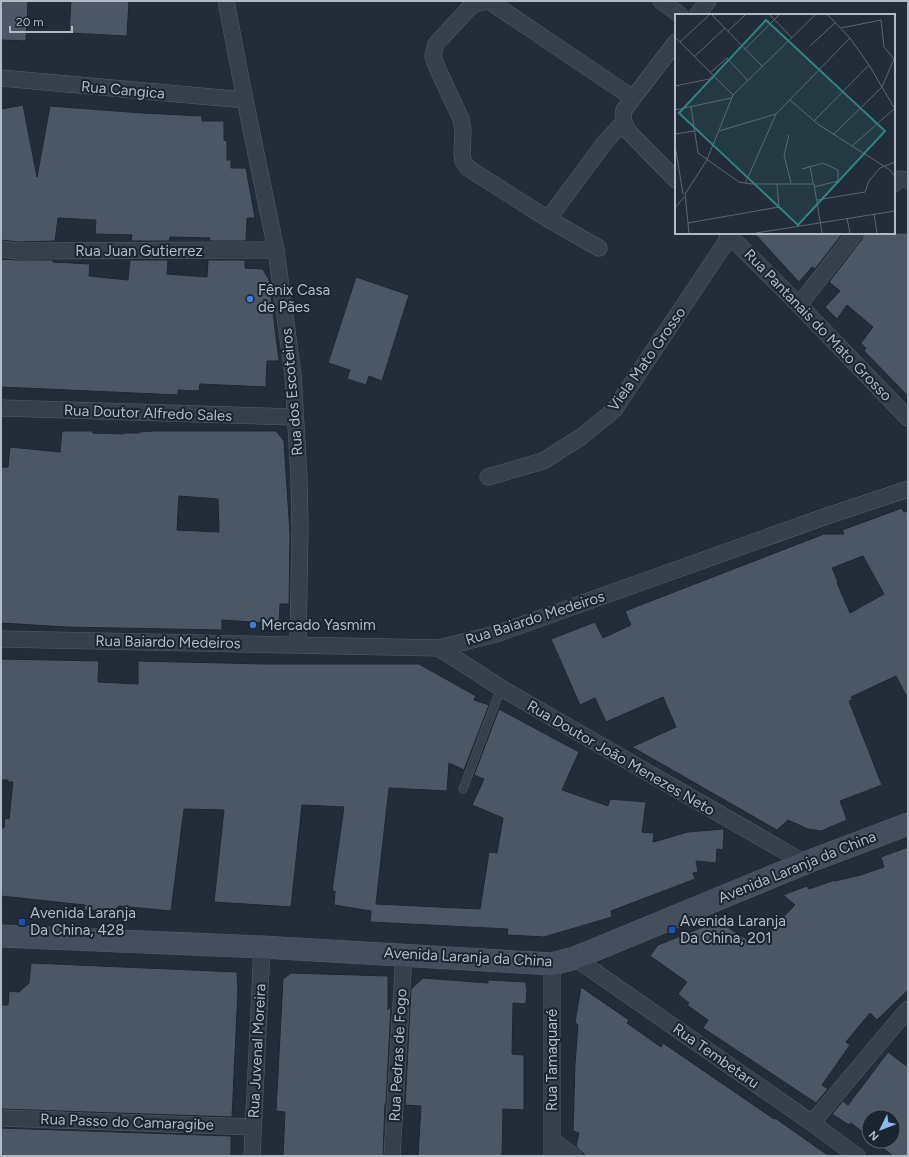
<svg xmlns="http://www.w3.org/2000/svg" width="909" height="1157" font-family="Figtree,sans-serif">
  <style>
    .building { fill: #4c5765; stroke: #1e2631; fill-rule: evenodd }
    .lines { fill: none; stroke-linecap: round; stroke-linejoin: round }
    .lane-casing { stroke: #555d68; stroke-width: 9 }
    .street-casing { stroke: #555d68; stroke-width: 17 }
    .secondary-casing { stroke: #555d68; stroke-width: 23 }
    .lane { stroke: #373f4a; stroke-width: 8 }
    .street { stroke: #373f4a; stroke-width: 16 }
    .secondary { stroke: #454e5d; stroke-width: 22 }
    .shop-dot { fill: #3f7fe0; stroke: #1c242f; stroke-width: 1.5 }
    .transit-dot { fill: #1a4fb4; stroke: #1c242f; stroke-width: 1.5 }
    .labels { text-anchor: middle; stroke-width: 4; stroke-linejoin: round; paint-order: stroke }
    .street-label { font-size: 15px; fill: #b2bac6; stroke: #1c242f }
    .poi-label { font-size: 15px; fill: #b2bac6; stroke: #1c242f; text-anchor: start }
    .inset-road { fill: none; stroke: #5c6571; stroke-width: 1 }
    .view { fill: #308480; fill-opacity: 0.15; stroke: #308480; stroke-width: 2 }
    .inset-edge { fill: none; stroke: #b2bac6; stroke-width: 2 }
  </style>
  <rect width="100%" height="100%" fill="#232d39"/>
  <path class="building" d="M1 1H28L26 41 1 40Z
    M71 1H129L127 36 69 33Z
    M23 105 37 177 50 106 142 113 202 116V121H224V140L227 141V160H231V168H246L255 218H247L246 241H209L210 238 170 237 169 241H131L132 235 95 234 96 220 58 218 55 241 18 242 1 240V109Z
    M754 233H843L815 269 812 267 799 282Z
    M864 233H908V396L864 351 866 348 861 343 873 327 847 305 837 319 825 307 840 291 829 282 862 239Z
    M1 259 17 260H53V262L90 264 89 276 128 280 130 260H168L167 274 207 277 208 260H245V268L263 269 269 280 279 361H267L266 387 200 384 199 391 178 390V395L1 387Z
    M356 277 409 295 382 381 369 376 366 385 347 379 350 370 328 363Z
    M62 431H92L93 433 124 434V433H139V432L154 431H276L284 441 290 534 289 604H280L279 624 222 620V630L66 627 1 623V467H8L10 447 60 452ZM179 496 218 499 219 532 177 530Z
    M902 508 904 512 908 511V699L896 676 851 697 852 700 849 701 882 785 840 801 847 820 821 831 808 829 788 820 777 830 632 747 676 727 663 697 606 722 595 698 580 705 551 639 595 622 603 638 631 625 625 611 824 534H844L842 530ZM863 556 884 594 850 613 837 583 838 582 832 568Z
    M1 659 99 661 98 682 138 684V661L266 664H419L476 696 474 700 489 705 464 770 449 763 447 791 389 788 376 904 480 909 489 852 497 853 503 818 472 805 484 779 474 775 499 709 579 752 562 790 608 806 610 799 646 802 642 832 654 833 653 842 688 832 724 829 723 850 717 849 716 863 696 861 698 872 693 873 695 879 611 911 612 917 544 937 507 935 508 929 370 922 371 911 334 905 335 891H332L344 807 302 805 291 907 214 902 224 810 184 809 171 911 119 906 114 911 84 910 85 905 1 896V828H4L5 818 9 819 13 782H8V780H1Z
    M908 847V990L877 1020 870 1013 846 1042 850 1045 822 1085 828 1089 816 1103 703 1028 708 1020 687 1005 689 1003 678 994 687 982 650 956 658 945 718 921 756 945 795 905 783 895 807 886 809 889 835 880V881L861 875 884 867 881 857Z
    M31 963 237 972 238 991 232 1117 1 1109V1005H8L9 991 19 992 29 983Z
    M291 973 388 976V1010L391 1006 386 1104H385L383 1156H283L285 1112 276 1111 283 979Z
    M423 978 488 983V980L526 982V987H527L526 1004 513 1003 512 1054 524 1055V1110L503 1109 502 1156H418L421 1106 405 1105 411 989Z
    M581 987 629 1020 627 1023 661 1047 663 1043 774 1119 775 1118 829 1156H586L576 1146 579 1133 573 1131 575 1064 578 1025 575 1022Z
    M888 1052 908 1067V1156H893L874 1141H893V1117H869V1137L851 1123 849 1125 832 1114 843 1101 848 1105Z
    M1 1128 231 1136V1156H3V1155L1 1154Z"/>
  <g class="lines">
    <defs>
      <path id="lane" d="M463 789 501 688"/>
      <path id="street" d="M226 1 245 100 276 250 293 375 299 477 300 527 298 644
        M661 1 680 15
        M697 15 708 1
        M676 42 624 110C622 119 624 124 629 132L676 180
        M1 78 245 100
        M894 184 900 179 908 180
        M548 219 606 141 623 123
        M727 233 799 305 908 418
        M599 248 548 219 468 168 463 161 462 153 463 131 461 119 436 65 433 56 436 44 472 5 482 2 489 1 633 98
        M1 249 17 251 276 250
        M799 305 855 233
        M1 408 294 417
        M488 477 543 461 581 437 614 410 730 236
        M1 639 439 648 496 634 824 517 908 489
        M439 648 501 688 805 863
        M575 958 812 1123 857 1156
        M552 964V1156
        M1 1118 253 1127
        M812 1123 908 1009
        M552 1140 574 1156
        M252 1156 262 947
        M392 1156 404 954"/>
      <path id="secondary" d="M1 936 262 947 552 964 575 958 805 863 908 824"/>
    </defs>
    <use href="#lane" class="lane-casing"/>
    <use href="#street" class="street-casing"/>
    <use href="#secondary" class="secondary-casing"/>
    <use href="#lane" class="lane"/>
    <use href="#street" class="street"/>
    <use href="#secondary" class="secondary"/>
  </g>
  <g class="shop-dot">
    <circle cx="250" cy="299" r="4"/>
    <circle cx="253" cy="625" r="4"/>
  </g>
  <g class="transit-dot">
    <rect x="18" y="918" width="8" height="8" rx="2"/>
    <rect x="668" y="926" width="8" height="8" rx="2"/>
  </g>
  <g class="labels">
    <g class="street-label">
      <text transform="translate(123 90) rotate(5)" y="5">Rua Cangica</text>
      <text x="139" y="256">Rua Juan Gutierrez</text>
      <text transform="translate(818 325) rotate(46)" y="5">Rua Pantanais do Mato Grosso</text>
      <text transform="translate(647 359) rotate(-55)" y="5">Viela Mato Grosso</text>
      <text transform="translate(292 392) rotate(-95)" y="5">Rua dos Escoteiros</text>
      <text transform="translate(148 413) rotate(2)" y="5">Rua Doutor Alfredo Sales</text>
      <text transform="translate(535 618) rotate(-18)" y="5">Rua Baiardo Medeiros</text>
      <text transform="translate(168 642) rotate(1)" y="5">Rua Baiardo Medeiros</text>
      <text transform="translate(621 758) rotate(30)" y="5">Rua Doutor João Menezes Neto</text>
      <text transform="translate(797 867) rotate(-22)" y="5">Avenida Laranja da China</text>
      <text transform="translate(468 957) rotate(3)" y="5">Avenida Laranja da China</text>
      <text transform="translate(257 1051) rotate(-87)" y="5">Rua Juvenal Moreira</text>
      <text transform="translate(398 1055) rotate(-87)" y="5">Rua Pedras de Fogo</text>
      <text transform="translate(716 1056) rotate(35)" y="5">Rua Tembetaru</text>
      <text transform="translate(552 1060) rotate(-90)" y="5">Rua Tamaquaré</text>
      <text transform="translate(127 1122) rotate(2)" y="5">Rua Passo do Camaragibe</text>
    </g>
    <g class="poi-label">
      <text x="258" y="295">Fênix Casa<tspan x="258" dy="17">de Pães</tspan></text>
      <text x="261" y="630">Mercado Yasmim</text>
      <text x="30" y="918">Avenida Laranja<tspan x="30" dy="17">Da China, 428</tspan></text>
      <text x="680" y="926">Avenida Laranja<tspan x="680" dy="17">Da China, 201</tspan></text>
    </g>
  </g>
  <g transform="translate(675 14)">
    <rect width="220" height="220" fill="#232d39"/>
    <path class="inset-road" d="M37 1 88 53M95 1 117 24M153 1 175 24 194 51 220 95M53 17 70 1M0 23 58 81M5 28 34 1M135 32 161 8M70 35 104 1M19 43 50 14M35 59 52 44 73 67M0 72 39 64M115 86 144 111 215 156 220 163M16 93 23 139 64 168 77 170H139L147 219M0 96 56 84M139 107 194 51M44 117 101 100M0 120 19 117M114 121 109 141 116 169M158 121 207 73 219 45 209 33 206 6 166 14M0 131 8 180M177 132 220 94M135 152 138 169M127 155 148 149 163 156V167L139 173M70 170 101 100 175 24M142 186 190 178 194 167 205 154 220 148M0 194 9 183M199 200 202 219M172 204 175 219M13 209 104 193 102 170M14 219 10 180 32 146 58 81 140 1M81 219 220 197"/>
    <path class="view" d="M91 6 210 117 123 211 4 99Z"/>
    <rect width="220" height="220" class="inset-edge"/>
  </g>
  <rect width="909" height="1157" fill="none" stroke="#b2bac6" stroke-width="4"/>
  <g transform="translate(881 1129) rotate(227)"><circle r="19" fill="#1c242f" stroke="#58606b"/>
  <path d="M0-3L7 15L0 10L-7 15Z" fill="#8ab6f3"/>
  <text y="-6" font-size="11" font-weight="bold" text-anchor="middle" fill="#b2bac6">N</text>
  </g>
  <path d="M10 26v6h62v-6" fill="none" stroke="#b2bac6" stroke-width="2"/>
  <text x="16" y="26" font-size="12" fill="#b2bac6" stroke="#1c242f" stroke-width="3" paint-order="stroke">20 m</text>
</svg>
